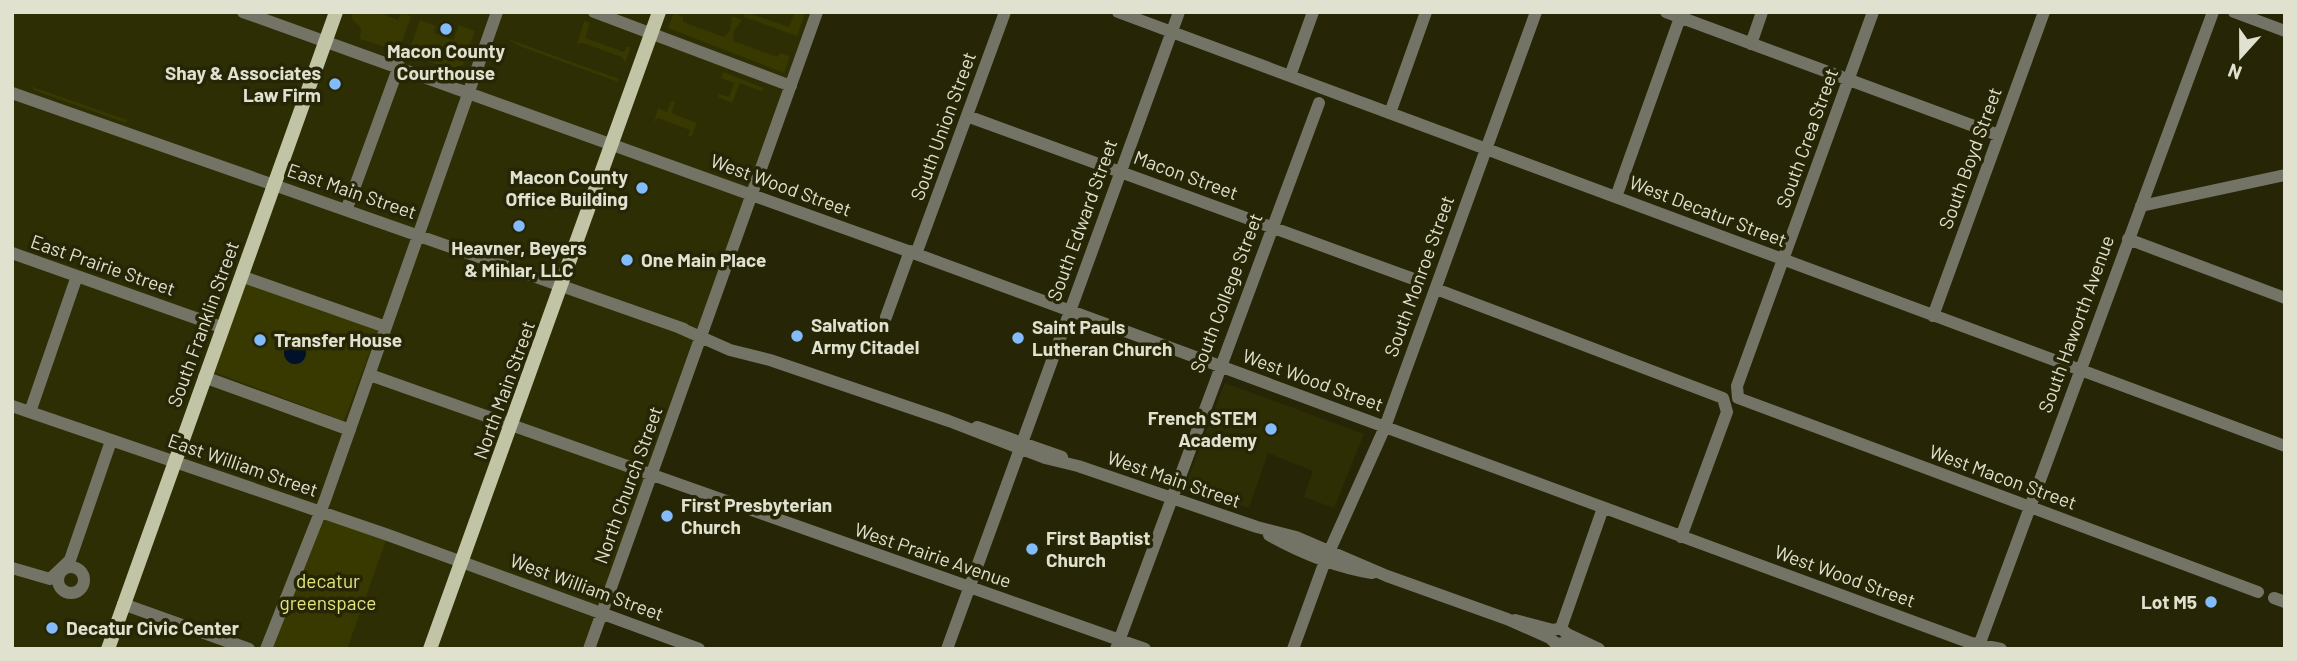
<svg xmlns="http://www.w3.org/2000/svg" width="2297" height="661" font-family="Barlow,sans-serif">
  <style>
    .built { fill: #2e2e05 }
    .green { fill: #383801 }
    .water { fill: #001129 }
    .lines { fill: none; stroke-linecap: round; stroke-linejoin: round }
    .minor { stroke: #737465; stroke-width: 12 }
    .major { stroke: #c2c4a6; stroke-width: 14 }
    .poi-dot { fill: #82bcfa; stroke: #262607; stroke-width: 2.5 }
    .labels { text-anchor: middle; stroke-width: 7; stroke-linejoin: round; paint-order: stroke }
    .poi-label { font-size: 19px; font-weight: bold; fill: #e0e1cf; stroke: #262607; text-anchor: start }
    .street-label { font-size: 19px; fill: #e0e1cf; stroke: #262607 }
    .park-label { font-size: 19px; fill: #e2e57f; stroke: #262607 }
  </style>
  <rect width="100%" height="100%" fill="#262607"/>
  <path class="built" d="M12 12H814L584 649H12Z
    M1225 383 1364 434 1334 508 1304 497 1313 471 1268 453 1249 508 1185 486Z"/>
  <path class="green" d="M353 12H378L398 20 401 13 411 16 399 51 360 39 361 28 351 18Z
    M745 12 789 27 795 12 805 13 797 36 744 17Z
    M674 13 683 17V22L724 37 730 31 732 16 742 20 733 32 734 41 777 57 781 53 790 56 784 73 668 28Z
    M420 20 436 26 434 33 453 40 459 25 475 31 463 65 449 69 408 54Z
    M584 21 590 23 585 38 624 52 627 47H631L625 63 622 57 583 43 577 44Z
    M505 38 619 79 618 82 522 47Z
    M723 72 764 88 761 91 740 83 732 103 718 97 719 94 729 97 734 83 721 78Z
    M30 86 127 120 126 123 36 91Z
    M671 101 675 102 671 113 697 123 691 137 688 136 690 130 658 118 654 123 658 108 667 112Z
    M246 284 330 314 336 312 378 330 344 421 214 372Z
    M318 511 388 535 347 649H266Z"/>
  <path class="water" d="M284 353a11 11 0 1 1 22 0a11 11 0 1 1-22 0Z"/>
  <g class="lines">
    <path class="minor" d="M243 12 916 254 1971 643 2001 649
      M594 12 791 86
      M1118 12 2285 446
      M1666 12 1998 135
      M1873 12 1737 386 1738 398 2258 592
      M2234 12 2285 31
      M1751 44 1762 12
      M1290 76 1313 12
      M12 93 684 329
      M1390 113 1426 12
      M967 116 1419 281
      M1616 197 1682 12
      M2141 206 2285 175
      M347 208 399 66
      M2128 239 2285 298
      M12 253 221 327
      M916 254 1005 12
      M241 276 386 327
      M1436 289 1723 398 1727 412 1681 537
      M1933 316 2044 12
      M886 317 910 251
      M678 327 730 350 770 360 949 421 1045 458 1078 466 1257 527 1296 537 1387 576 1507 619 1550 638 1556 644 1564 643 1582 649
      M370 375 1145 649
      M204 377 350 430
      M12 406 388 535 699 649
      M30 412 77 276
      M977 427 1062 457
      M1269 535C1301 553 1336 567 1372 573
      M58 580a13 13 0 1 1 26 0a13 13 0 1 1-26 0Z
      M12 568 50 579 70 560 111 441
      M2274 598 2285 602
      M123 604 249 649
      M1515 620 1553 630 1561 628 1567 634 1599 649
      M1561 628 1603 508
      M1978 648 2213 12
      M266 649 325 500 497 12
      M589 649 817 12
      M947 649 1179 12
      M1116 649 1319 103
      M1293 649 1325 561 1385 427 1536 12"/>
    <path class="major" d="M108 649 336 12
      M430 649 659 12"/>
  </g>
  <g class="poi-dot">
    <circle cx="446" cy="29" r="7"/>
    <circle cx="335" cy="84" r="7"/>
    <circle cx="642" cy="188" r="7"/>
    <circle cx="519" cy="226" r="7"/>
    <circle cx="627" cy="260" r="7"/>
    <circle cx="797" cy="336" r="7"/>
    <circle cx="1018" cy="338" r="7"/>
    <circle cx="260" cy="340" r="7"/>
    <circle cx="1271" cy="429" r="7"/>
    <circle cx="667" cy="516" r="7"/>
    <circle cx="1032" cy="549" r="7"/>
    <circle cx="2211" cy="602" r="7"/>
    <circle cx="52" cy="628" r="7"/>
  </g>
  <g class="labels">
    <g class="poi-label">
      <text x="446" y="58" text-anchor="middle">Macon County<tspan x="446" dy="22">Courthouse</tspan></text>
      <text x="321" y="80" text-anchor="end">Shay &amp; Associates<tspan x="321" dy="22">Law Firm</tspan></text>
      <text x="628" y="184" text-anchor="end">Macon County<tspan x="628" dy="22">Office Building</tspan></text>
      <text x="519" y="255" text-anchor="middle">Heavner, Beyers<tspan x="519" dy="22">&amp; Mihlar, LLC</tspan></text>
      <text x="641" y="267">One Main Place</text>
      <text x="811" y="332">Salvation<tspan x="811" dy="22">Army Citadel</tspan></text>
      <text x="1032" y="334">Saint Pauls<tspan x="1032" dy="22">Lutheran Church</tspan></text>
      <text x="274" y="347">Transfer House</text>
      <text x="1257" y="425" text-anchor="end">French STEM<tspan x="1257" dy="22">Academy</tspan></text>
      <text x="681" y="512">First Presbyterian<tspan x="681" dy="22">Church</tspan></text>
      <text x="1046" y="545">First Baptist<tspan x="1046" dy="22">Church</tspan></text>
      <text x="2197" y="609" text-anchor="end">Lot M5</text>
      <text x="66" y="635">Decatur Civic Center</text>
    </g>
    <g class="street-label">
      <text transform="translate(943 126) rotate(-70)" y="7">South Union Street</text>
      <text transform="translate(1807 138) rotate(-70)" y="7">South Crea Street</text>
      <text transform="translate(1970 158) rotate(-70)" y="7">South Boyd Street</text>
      <text transform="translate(1186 175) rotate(20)" y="7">Macon Street</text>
      <text transform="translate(781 185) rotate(20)" y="7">West Wood Street</text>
      <text transform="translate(352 191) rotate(19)" y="7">East Main Street</text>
      <text transform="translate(1708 211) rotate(21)" y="7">West Decatur Street</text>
      <text transform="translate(1082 220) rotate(-70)" y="7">South Edward Street</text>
      <text transform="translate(103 265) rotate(19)" y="7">East Prairie Street</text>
      <text transform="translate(1419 276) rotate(-70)" y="7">South Monroe Street</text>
      <text transform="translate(1226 293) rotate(-69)" y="7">South College Street</text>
      <text transform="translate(203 324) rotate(-70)" y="7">South Franklin Street</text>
      <text transform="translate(2076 324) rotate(-70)" y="7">South Haworth Avenue</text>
      <text transform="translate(1313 380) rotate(20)" y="7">West Wood Street</text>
      <text transform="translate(504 390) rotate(-70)" y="7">North Main Street</text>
      <text transform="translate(243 465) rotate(19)" y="7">East William Street</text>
      <text transform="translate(2003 477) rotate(20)" y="7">West Macon Street</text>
      <text transform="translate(1174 479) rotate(19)" y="7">West Main Street</text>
      <text transform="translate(628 485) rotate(-70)" y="7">North Church Street</text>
      <text transform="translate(933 555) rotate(19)" y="7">West Prairie Avenue</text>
      <text transform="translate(1845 576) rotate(20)" y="7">West Wood Street</text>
      <text transform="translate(587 587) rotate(20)" y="7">West William Street</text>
    </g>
    <g class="park-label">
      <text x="328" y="588">decatur<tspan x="328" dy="22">greenspace</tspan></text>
    </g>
  </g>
  <rect width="2297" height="661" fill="none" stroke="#e0e1cf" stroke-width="28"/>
  <g transform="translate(2241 56) rotate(201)" stroke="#262607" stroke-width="5" paint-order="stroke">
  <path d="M0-5L12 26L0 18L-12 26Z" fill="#e0e1cf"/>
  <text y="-10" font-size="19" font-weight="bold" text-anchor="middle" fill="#e0e1cf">N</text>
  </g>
</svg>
